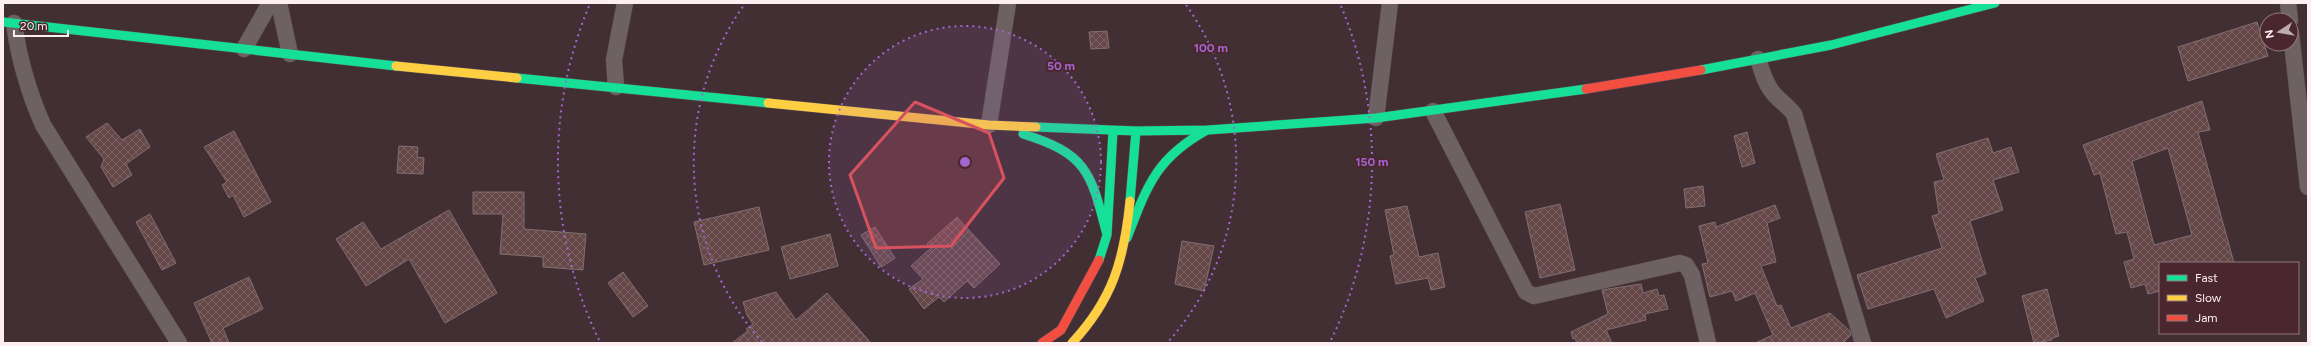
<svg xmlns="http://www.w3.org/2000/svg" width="2311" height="346" font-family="Figtree,sans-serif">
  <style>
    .building { fill: url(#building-cross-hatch); stroke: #806f71; fill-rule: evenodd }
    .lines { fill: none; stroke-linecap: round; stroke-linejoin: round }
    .street-casing { stroke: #5b4c4f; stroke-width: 17 }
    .fast-casing { stroke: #5b4c4f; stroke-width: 10 }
    .slow-casing { stroke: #5b4c4f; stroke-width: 10 }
    .jam-casing { stroke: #5b4c4f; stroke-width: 10 }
    .street { stroke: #6e6163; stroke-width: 16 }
    .fast { stroke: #16e098; stroke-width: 9 }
    .slow { stroke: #ffcf43; stroke-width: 9 }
    .jam { stroke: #f24e42; stroke-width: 9 }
    .marked { fill: #de5050; fill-opacity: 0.2; stroke: #de5050; stroke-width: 3; stroke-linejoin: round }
    .ring { fill: none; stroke: #a266ce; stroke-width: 2; stroke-dasharray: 2 4 }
    .centre { fill: #a266ce; stroke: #4a272e; stroke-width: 2 }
    .ring-label { font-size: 12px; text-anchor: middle; font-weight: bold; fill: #a266ce; stroke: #4a272e; stroke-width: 4; stroke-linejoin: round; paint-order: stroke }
  </style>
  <defs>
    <pattern id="building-cross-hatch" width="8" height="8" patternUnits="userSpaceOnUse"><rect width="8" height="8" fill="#654748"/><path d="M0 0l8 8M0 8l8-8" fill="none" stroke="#7c6263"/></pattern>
  </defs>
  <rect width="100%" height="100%" fill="#422f33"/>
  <path class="building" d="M2257 22 2268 56 2188 81 2178 47Z
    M1107 31 1109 48 1091 49 1089 32Z
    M2202 101 2210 130 2198 132 2234 263H2160V291L2148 294 2145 284 2131 288 2124 262 2134 259 2127 232 2116 234 2100 173 2094 175 2083 145ZM2168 148 2192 235 2154 245 2132 161Z
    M107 123 122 140 140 129 150 147 126 164 132 175 113 187 101 167 104 159 86 137Z
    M234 131 271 202 244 217 233 195 229 198 222 185 227 182 204 147Z
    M1747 132 1755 163 1742 167 1734 136Z
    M1988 138 1993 153 2011 147 2019 172 1993 180 2003 210 1970 221 1986 274 1975 278 1984 301 1946 318 1934 289 1868 309 1857 275 1942 248 1932 216 1939 214 1934 182 1944 180 1936 154Z
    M399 146 418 147 417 157 424 158 423 174 397 173Z
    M1703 186 1705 206 1686 208 1684 189Z
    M473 192H524V229L586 234 583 270 543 267V257L500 254 503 214H473Z
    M1560 204 1575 270 1540 278 1525 212Z
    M1775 205 1780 218 1767 223 1776 262 1761 266 1777 306 1781 305 1791 328 1830 313 1850 331 1851 335 1843 343H1755L1773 335 1755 293 1736 301 1732 291 1710 297 1702 264 1708 263 1699 226 1715 222 1716 227Z
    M1407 206 1419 257 1438 253 1445 287 1431 290 1428 278 1396 284 1390 256 1394 255 1385 210Z
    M759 207 769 250 704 265 694 222Z
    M449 210 497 293 445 323 409 259 366 286 336 239 363 222 381 249Z
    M150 214 176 263 162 270 136 222Z
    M957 217 1000 264 974 288 967 281 944 302 939 297 924 309 909 289 923 279 911 266 931 248 927 244Z
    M875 227 895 258 881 267 861 235Z
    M830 234 838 266 790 279 781 247Z
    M1182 241 1214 246 1204 291 1175 284Z
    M623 272 648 306 633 317 608 283Z
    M249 277 263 309 223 328 229 343H212L194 303Z
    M1641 284 1643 293 1657 289 1659 296 1664 295 1668 309 1645 314 1646 320 1606 330 1612 343H1577L1575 338 1573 339 1571 332 1608 314 1602 290Z
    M2047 289 2059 336 2052 338V340L2034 343 2022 296Z
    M776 292 796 320 827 293 871 343H732L748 331 746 329 753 324 747 315 743 302Z"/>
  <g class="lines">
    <defs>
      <path id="street" d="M279 3 290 54
        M2288 3 2290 20
        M14 23C19 60 28 91 43 125L179 343
        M2291 33 2308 187
        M244 49 270 3
        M1758 59C1762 71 1765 84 1774 94 1780 101 1788 106 1794 114L1863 343
        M616 87 614 60 625 3
        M1433 111 1526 292 1534 296 1680 263 1686 265 1692 275 1708 343
        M1376 118 1390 3
        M989 125 1008 3"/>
      <path id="fast" d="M3 22 396 66
        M1701 70 1831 45 1995 3
        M517 78 768 103
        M1036 127 1136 131 1208 130 1376 118 1586 89
        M1023 134C1088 154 1091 173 1107 235
        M1130 201 1136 131
        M1127 238C1147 186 1156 158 1207 130
        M1099 260 1107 235 1113 131"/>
      <path id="slow" d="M396 66 517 78
        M768 103 989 125 1036 127
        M1072 343C1113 299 1124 260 1130 201"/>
      <path id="jam" d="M1586 89 1701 70
        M1042 343 1061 330 1099 260"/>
    </defs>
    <use href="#street" class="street-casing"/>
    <use href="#fast" class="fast-casing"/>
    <use href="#slow" class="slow-casing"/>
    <use href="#jam" class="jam-casing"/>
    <use href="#street" class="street"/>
    <use href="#fast" class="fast"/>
    <use href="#slow" class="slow"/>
    <use href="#jam" class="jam"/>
  </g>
  <path class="marked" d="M915 102 989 133 1004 178 951 246 876 248 850 175Z"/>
  <circle cx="965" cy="162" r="136" fill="#a266ce" fill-opacity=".12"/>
  <g class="ring">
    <circle cx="965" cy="162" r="136"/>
    <path d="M762 342A271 271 0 0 1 744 5M1186 5A271 271 0 0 1 1168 342"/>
    <path d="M599 340A407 407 0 0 1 589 6M1341 6A407 407 0 0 1 1331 340"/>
  </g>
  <circle cx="965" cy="162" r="6" class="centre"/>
  <g class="ring-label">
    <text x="1211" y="52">100 m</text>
    <text x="1061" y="70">50 m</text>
    <text x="1372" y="166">150 m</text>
  </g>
  <rect width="2311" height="346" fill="none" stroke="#fdeff1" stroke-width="8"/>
  <rect x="2159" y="262" width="140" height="72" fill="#4a272e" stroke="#92777c"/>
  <rect x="2167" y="275" width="20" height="6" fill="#16e098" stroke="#92777c"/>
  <text x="2195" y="282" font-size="12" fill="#fdeff1">Fast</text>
  <rect x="2167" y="295" width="20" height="6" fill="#ffcf43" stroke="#92777c"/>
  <text x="2195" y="302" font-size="12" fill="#fdeff1">Slow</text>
  <rect x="2167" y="315" width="20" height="6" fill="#f24e42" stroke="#92777c"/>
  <text x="2195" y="322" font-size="12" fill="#fdeff1">Jam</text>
  <g transform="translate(2279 32) rotate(258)"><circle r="19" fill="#4a272e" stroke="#92777c"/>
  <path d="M0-3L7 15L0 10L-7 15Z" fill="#bcacae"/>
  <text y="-6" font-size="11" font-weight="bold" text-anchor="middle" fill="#fdeff1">N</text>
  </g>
  <path d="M14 30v6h54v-6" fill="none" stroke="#fdeff1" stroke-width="2"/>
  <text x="20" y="30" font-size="12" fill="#fdeff1" stroke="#4a272e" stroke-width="3" paint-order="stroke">20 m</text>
</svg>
